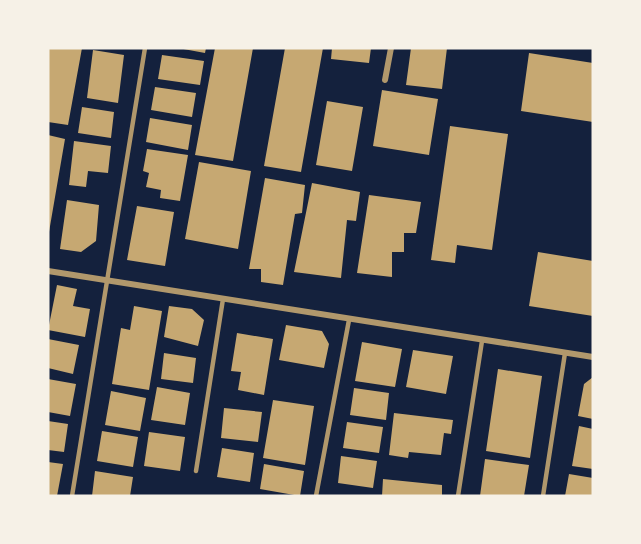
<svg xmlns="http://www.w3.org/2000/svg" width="641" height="544" font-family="'Playfair Display',serif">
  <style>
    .building { fill: #c6a872 }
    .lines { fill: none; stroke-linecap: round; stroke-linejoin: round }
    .service { stroke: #b1986c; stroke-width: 4.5 }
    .minor { stroke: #b1986c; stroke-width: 6 }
  </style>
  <rect width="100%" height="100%" fill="#14213d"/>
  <path class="building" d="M48 48H82L68 125 48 122Z
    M178 48H206L205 53Z
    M215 48H253L233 161 195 155Z
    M285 48H323L301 172 264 166Z
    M332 48H371L369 63 331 59Z
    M411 48H447L442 89 406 85Z
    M93 50 124 55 118 103 87 98Z
    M529 53 593 63V122L521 111Z
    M162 55 204 61 200 85 158 79Z
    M155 87 196 93 192 117 151 110Z
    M382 90 438 99 429 155 373 146Z
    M327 101 363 107 352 171 316 165Z
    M82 107 114 112 111 138 78 133Z
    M150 118 192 125 188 150 146 142Z
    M450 126 508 134 492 250 457 245 455 263 431 260Z
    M48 135 65 139 49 232H48Z
    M74 141 111 146 108 173 88 171 86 187 69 185Z
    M147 149 188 155 180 201 160 198 161 190 146 187 149 173 143 171Z
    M199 162 251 171 238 249 185 239Z
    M265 178 305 185 302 213 295 214 283 285 261 282V269H249Z
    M312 183 360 192 356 221 347 220 341 278 294 272Z
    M369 195 421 202 416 233H404V252H392V277L357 273Z
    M67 200 99 205 96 241 81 252 60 249Z
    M137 206 174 212 165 266 127 260Z
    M538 252 593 261V316L529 306Z
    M57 285 77 289 73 306 90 309 85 337 48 330Z
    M134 306 162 311 149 390 112 384 121 328 130 330Z
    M169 306 192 309 204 320 198 346 164 337Z
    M286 325 322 331 329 344 324 368 279 360Z
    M237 333 273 339 264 395 238 390 241 372 231 371Z
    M48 339 79 345 73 374 48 368Z
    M362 342 402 349 395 387 355 381Z
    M413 350 453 356 446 394 406 387Z
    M164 353 196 358 193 383 161 379Z
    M498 369 542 376 530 458 486 451Z
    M593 377V419L578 416 584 384Z
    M48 379 76 384 70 416 48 412Z
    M157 387 190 393 185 425 151 420Z
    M354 388 389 393 386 420 350 415Z
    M111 391 146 398 140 431 105 425Z
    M273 400 314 406 305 465 263 458Z
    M224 408 262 412 258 442 221 438Z
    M394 413 453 420 451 434 444 433 441 455 409 452 408 458 389 455Z
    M48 421 68 424 64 452 48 450Z
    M347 422 383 427 379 453 343 448Z
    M579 426 593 429V469L572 466Z
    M102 431 138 437 133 467 97 461Z
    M149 432 185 437 180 471 144 466Z
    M222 448 254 453 250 482 217 477Z
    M341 456 377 461 373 488 338 483Z
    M485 459 529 465 524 496H480Z
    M48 462 63 464 57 496 48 495Z
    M264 464 304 471 300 496 260 489Z
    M95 471 133 477 130 496H92Z
    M569 474 593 478V496H565Z
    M383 479 442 485V496H382Z"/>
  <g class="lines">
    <path class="service" d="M196 471 223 299
      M72 496 145 48
      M316 496 349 320
      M458 496 482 341
      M543 496 565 353"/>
    <path class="minor" d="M385 80 391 48
      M48 271 593 357"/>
  </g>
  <rect width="641" height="544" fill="none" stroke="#f6f1e7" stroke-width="99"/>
</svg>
